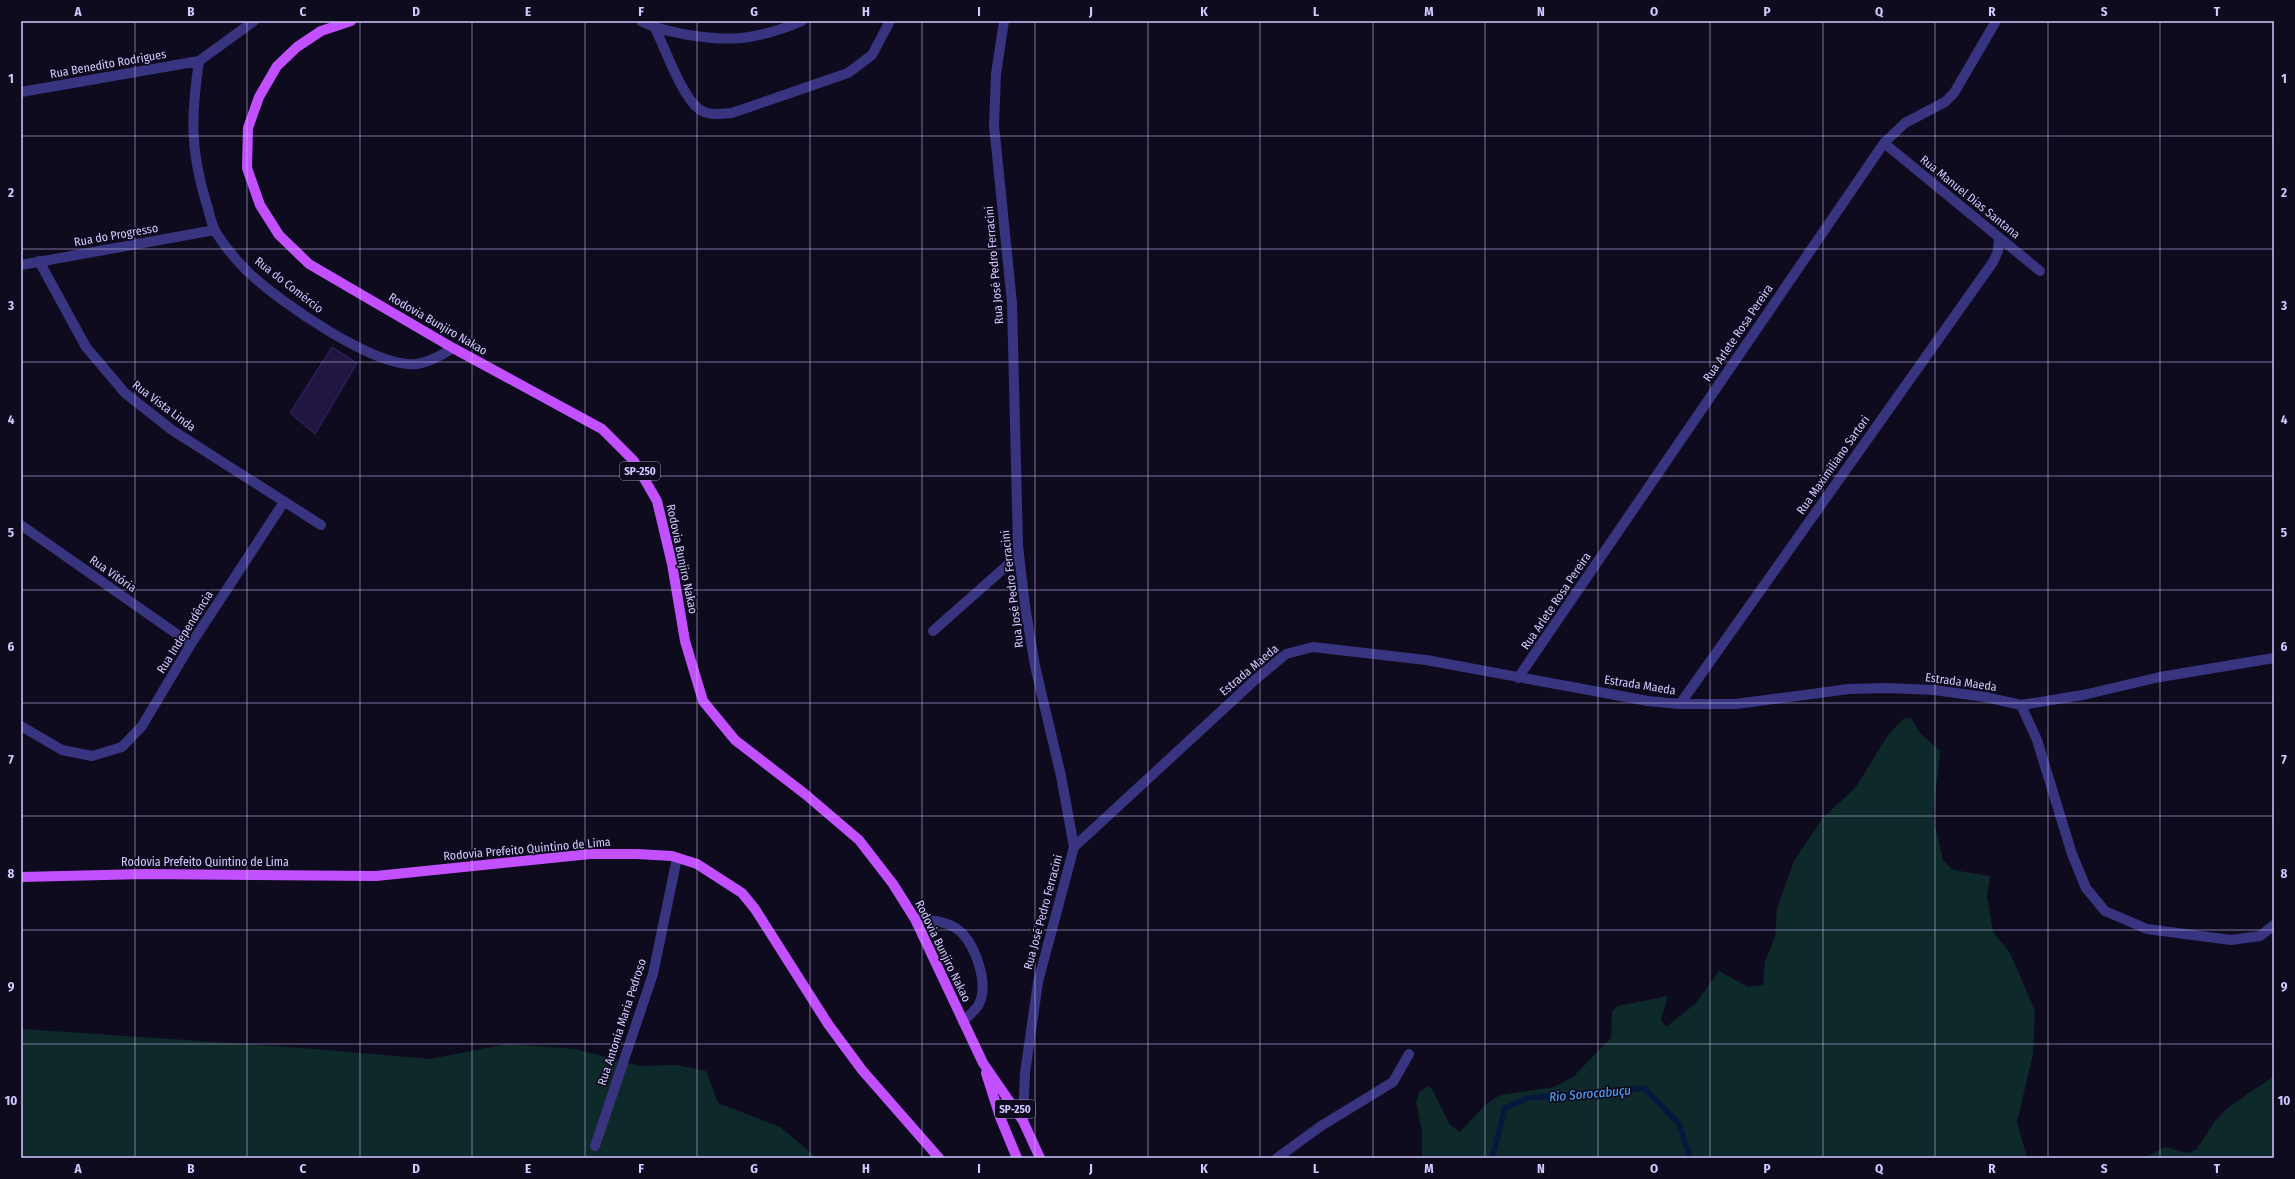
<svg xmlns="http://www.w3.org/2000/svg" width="2295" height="1179" font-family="'Fira Sans Condensed',sans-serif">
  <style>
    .green { fill: #0e2929 }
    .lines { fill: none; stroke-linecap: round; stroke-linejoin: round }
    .stream { stroke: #06183d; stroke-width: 5.5 }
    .building { fill: #201641; stroke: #37276e }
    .minor { stroke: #393480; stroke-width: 10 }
    .major { stroke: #c350ff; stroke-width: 10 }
    .grid { fill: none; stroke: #d1c9ff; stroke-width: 1; stroke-opacity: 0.55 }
    .labels { text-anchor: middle; stroke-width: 3.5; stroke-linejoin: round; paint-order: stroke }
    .shield { fill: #0f0b1f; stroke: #9790bc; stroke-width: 1 }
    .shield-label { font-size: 11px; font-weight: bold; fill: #d1c9ff }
    .street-label { font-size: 12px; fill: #d1c9ff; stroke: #0f0b1f }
    .water-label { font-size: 13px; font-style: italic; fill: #57acff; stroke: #0f0b1f }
    .neatline { fill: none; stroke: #d1c9ff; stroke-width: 1.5 }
    .grid-label { font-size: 13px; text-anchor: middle; font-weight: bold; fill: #d1c9ff }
  </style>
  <rect width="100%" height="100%" fill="#0f0b1f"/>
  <path class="green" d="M1911 718 1921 734 1940 751 1933 817 1943 860 1953 870 1990 876 1987 896 1993 932 2010 953 2035 1011 2033 1054 2017 1122 2027 1158H1422V1133L1416 1101 1420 1091 1428 1086 1432 1089 1450 1125 1460 1132 1485 1105 1500 1095 1554 1087 1573 1077 1611 1038 1612 1011 1618 1006 1668 996 1661 1020 1666 1027 1695 1004 1719 971 1748 987 1763 985 1765 962 1775 937 1777 908 1794 861 1822 819 1856 787 1888 735 1903 719Z
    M21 1029 304 1048 430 1059 507 1044 575 1049 640 1066 676 1065 706 1071 718 1103 780 1127 817 1158H21Z
    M2274 1076V1158H2144L2165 1147 2187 1153 2196 1150 2215 1121 2229 1107Z"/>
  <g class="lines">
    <path class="stream" d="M1492 1158 1505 1108 1528 1098 1644 1088 1679 1124 1690 1158"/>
  </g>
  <path class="building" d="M332 347 357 363 315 434 290 413Z"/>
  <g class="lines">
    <path class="minor" d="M641 21C667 34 720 42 749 37 766 34 786 28 802 21
      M1004 21 996 74 994 125 1012 303 1018 546 1025 606 1035 666 1061 776 1074 847 1038 982 1025 1073 1023 1121
      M655 28C665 48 682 97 699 109 708 116 721 114 732 113L848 73 872 55 890 21
      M199 61C191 115 190 149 206 202 209 211 211 223 215 231 223 244 236 260 247 271 277 300 375 369 417 364 430 362 442 355 453 348
      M21 92 199 61 254 21
      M1884 143 2040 271
      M39 261 86 347 125 393 172 430 321 525
      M21 265 215 230
      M21 525 191 644
      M933 631 1019 555
      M1518 678 1884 143 1905 123 1945 102 1954 93 1996 21
      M1680 704 1993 262 1998 251 1999 237
      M2021 705 2037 740 2072 854 2086 888 2105 911 2147 929 2231 940 2260 936 2274 925
      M21 726 62 750 92 756 122 747 142 726 191 644 284 502
      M1074 847 1256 679 1286 654 1313 647 1426 660 1648 701 1680 704H1736L1849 689 1887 688 1934 690 1985 697 2021 705 2083 695 2160 677 2274 658
      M915 919C931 920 950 921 962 933 976 948 989 984 979 1004 976 1010 968 1016 963 1022
      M595 1146 653 974 677 858
      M1277 1158 1321 1126 1393 1082 1409 1054"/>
    <path class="major" d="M351 21 321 31 297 47 277 66 259 97 248 128 247 168 260 205 279 235 309 264 453 348 602 429 634 461 657 501 672 564 685 641 703 701 735 740 805 794 859 840 893 884 915 919 983 1063 1023 1121 1040 1158
      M21 877 145 874 376 876 590 854H637L672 856 697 864 742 893 755 909 828 1024 862 1070 939 1158
      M986 1073 1000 1117 1017 1158"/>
  </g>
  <path class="grid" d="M135 21V1158M247 21V1158M360 21V1158M472 21V1158M585 21V1158M697 21V1158M810 21V1158M922 21V1158M1035 21V1158M1148 21V1158M1260 21V1158M1373 21V1158M1485 21V1158M1598 21V1158M1710 21V1158M1823 21V1158M1935 21V1158M2048 21V1158M2160 21V1158M21 136H2274M21 249H2274M21 362H2274M21 476H2274M21 590H2274M21 703H2274M21 816H2274M21 930H2274M21 1044H2274"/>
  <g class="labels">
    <g class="shield">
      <rect x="620" y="462" width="40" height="18" rx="3"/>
      <rect x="995" y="1100" width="40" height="18" rx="3"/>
    </g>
    <g class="shield-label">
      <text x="640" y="475">SP-250</text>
      <text x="1015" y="1113">SP-250</text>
    </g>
    <g class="street-label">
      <text transform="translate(108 64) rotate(-10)" y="4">Rua Benedito Rodrigues</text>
      <text transform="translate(1970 197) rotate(39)" y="4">Rua Manuel Dias Santana</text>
      <text transform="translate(116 235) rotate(-10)" y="4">Rua do Progresso</text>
      <text transform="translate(994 265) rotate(-95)" y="4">Rua José Pedro Ferracini</text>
      <text transform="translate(289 285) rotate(38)" y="4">Rua do Comércio</text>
      <text transform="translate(438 324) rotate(30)" y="4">Rodovia Bunjiro Nakao</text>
      <text transform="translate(1738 333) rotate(-56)" y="4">Rua Arlete Rosa Pereira</text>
      <text transform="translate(164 406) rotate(37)" y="4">Rua Vista Linda</text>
      <text transform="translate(1833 465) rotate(-55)" y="4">Rua Maximiliano Sartori</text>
      <text transform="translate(682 559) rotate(78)" y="4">Rodovia Bunjiro Nakao</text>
      <text transform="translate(113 574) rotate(35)" y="4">Rua Vitória</text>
      <text transform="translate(1012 589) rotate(-97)" y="4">Rua José Pedro Ferracini</text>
      <text transform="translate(1556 601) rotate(-56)" y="4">Rua Arlete Rosa Pereira</text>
      <text transform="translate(185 632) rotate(-58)" y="4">Rua Independência</text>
      <text transform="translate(1249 670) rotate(-40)" y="4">Estrada Maeda</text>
      <text transform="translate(1961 682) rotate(8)" y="4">Estrada Maeda</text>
      <text transform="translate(1640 685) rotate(9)" y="4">Estrada Maeda</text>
      <text transform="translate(527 849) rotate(-5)" y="4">Rodovia Prefeito Quintino de Lima</text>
      <text x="205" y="866">Rodovia Prefeito Quintino de Lima</text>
      <text transform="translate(1043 912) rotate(-75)" y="4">Rua José Pedro Ferracini</text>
      <text transform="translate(943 951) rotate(64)" y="4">Rodovia Bunjiro Nakao</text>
      <text transform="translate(622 1022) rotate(-72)" y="4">Rua Antonia Maria Pedroso</text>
    </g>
    <g class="water-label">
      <text transform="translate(1590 1093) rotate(-5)" y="5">Rio Sorocabuçu</text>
    </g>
  </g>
  <rect width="2295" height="1179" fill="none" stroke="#0f0b1f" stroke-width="44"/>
  <rect x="22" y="22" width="2251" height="1135" class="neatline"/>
  <g class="grid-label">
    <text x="78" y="16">A</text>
    <text x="191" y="16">B</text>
    <text x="303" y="16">C</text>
    <text x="416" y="16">D</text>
    <text x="528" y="16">E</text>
    <text x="641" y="16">F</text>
    <text x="754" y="16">G</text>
    <text x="866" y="16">H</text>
    <text x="979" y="16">I</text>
    <text x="1091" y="16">J</text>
    <text x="1204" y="16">K</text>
    <text x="1316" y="16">L</text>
    <text x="1429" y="16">M</text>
    <text x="1541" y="16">N</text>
    <text x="1654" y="16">O</text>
    <text x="1767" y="16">P</text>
    <text x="1879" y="16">Q</text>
    <text x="1992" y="16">R</text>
    <text x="2104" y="16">S</text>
    <text x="2217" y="16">T</text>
    <text x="11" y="83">1</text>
    <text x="2284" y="83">1</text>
    <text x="11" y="197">2</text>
    <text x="2284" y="197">2</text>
    <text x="11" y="310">3</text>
    <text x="2284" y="310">3</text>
    <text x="11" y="424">4</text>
    <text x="2284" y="424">4</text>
    <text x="11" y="537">5</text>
    <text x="2284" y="537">5</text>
    <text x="11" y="651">6</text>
    <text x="2284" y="651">6</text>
    <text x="11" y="764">7</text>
    <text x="2284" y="764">7</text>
    <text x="11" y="878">8</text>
    <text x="2284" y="878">8</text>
    <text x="11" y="991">9</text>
    <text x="2284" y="991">9</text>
    <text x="11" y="1105">10</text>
    <text x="2284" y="1105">10</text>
    <text x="78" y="1173">A</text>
    <text x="191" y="1173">B</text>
    <text x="303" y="1173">C</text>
    <text x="416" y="1173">D</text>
    <text x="528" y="1173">E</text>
    <text x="641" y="1173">F</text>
    <text x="754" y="1173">G</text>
    <text x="866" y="1173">H</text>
    <text x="979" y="1173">I</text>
    <text x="1091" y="1173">J</text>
    <text x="1204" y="1173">K</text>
    <text x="1316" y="1173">L</text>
    <text x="1429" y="1173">M</text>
    <text x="1541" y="1173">N</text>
    <text x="1654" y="1173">O</text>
    <text x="1767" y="1173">P</text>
    <text x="1879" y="1173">Q</text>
    <text x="1992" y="1173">R</text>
    <text x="2104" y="1173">S</text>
    <text x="2217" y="1173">T</text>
  </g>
</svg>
